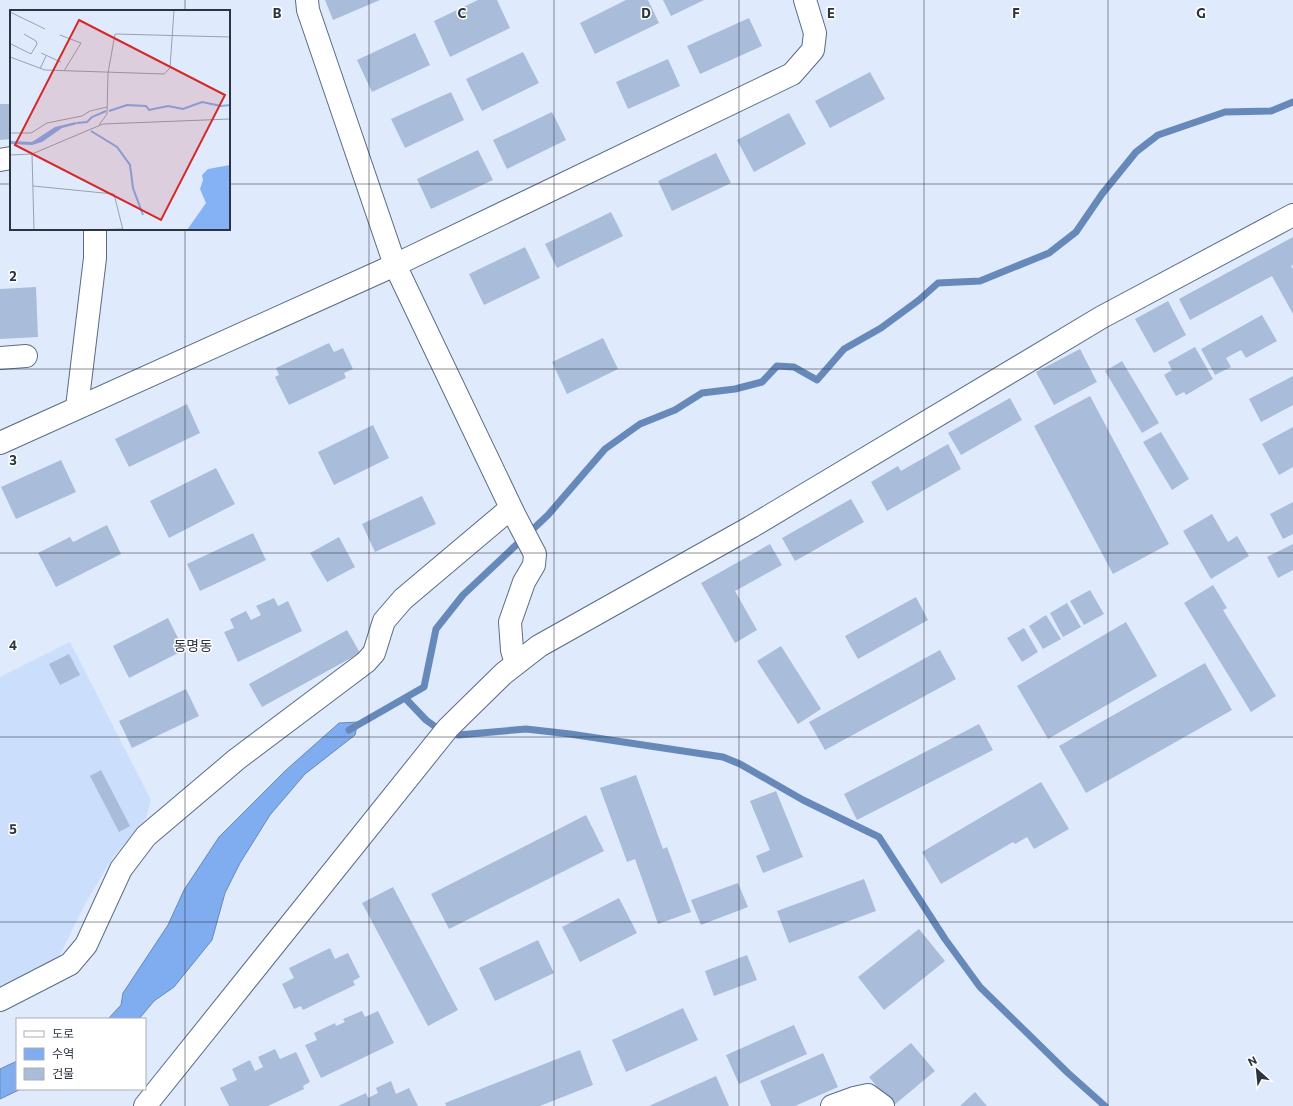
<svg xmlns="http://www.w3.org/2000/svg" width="1293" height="1106" font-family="Commissioner,'Noto Sans KR',sans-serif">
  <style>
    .built { fill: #cbdefb }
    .water { fill: #80adef; stroke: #6789ba }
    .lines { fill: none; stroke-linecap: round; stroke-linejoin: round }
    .stream { stroke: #6789ba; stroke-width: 7 }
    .building { fill: #a9bcd9 }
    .minor-casing { stroke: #5a6c85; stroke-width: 24 }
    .minor { stroke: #fff; stroke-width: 22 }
    .grid { fill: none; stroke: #2c343f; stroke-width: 1; stroke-opacity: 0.55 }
    .labels { text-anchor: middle; stroke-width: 3; stroke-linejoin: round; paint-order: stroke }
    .quarter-label { font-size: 14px; fill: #2c343f; stroke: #fff }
    .inset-river { fill: none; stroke: #80adef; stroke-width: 2 }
    .inset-road { fill: none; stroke: #97a2b1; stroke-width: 1 }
    .view { fill: #d62828; fill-opacity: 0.15; stroke: #d62828; stroke-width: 2 }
    .inset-edge { fill: none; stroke: #2c343f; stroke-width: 2 }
    .grid-label { font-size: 13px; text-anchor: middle; font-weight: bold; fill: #2c343f; stroke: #fff; stroke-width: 3; stroke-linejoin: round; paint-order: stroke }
  </style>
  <rect width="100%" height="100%" fill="#dfebfd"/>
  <path class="built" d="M70 642 151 800 146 818 113 857 85 904 59 957 0 986V677Z"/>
  <path class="water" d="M358 722 355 735 305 774 270 815 240 863 225 893 212 940 174 987 154 1001 139 1019H108L121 1005 123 993 168 925 184 890 219 837 285 771 339 723Z
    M17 1061V1089H21L0 1099V1069Z"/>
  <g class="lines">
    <path class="stream" d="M405 698 426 720 437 728 458 735 526 729 570 734 723 757 740 764 803 800 879 837 945 939 980 987 1068 1073 1105 1106
      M349 730 424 687 436 629 463 595 548 515 605 449 640 424 675 410 702 393 735 389 762 382 777 366 794 367 817 380 844 349 881 328 919 300 938 283 980 281 1049 253 1076 232 1102 194 1136 152 1158 135 1225 112 1271 111 1293 102"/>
  </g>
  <path class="building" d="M325 0H380L333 20Z
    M478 0H497L510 28 450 57 434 21Z
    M626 0H648L659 23 595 54 580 23Z
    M663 0H704L671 16Z
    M749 18 762 46 700 74 687 46Z
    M415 33 430 65 372 92 357 60Z
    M523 52 539 83 482 111 466 79Z
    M668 59 680 86 628 109 616 82Z
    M870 72 885 99 830 128 815 101Z
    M451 92 464 120 405 148 391 119Z
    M0 104H11V139L0 140Z
    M552 112 566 140 507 169 493 140Z
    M789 113 806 144 754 172 737 140Z
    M478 150 493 180 431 209 417 179Z
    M716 153 731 183 672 211 658 181Z
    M611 212 623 236 557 268 545 244Z
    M1293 237V265L1291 266 1293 269V314L1272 276 1190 320 1179 299Z
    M525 247 540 278 484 305 469 274Z
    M36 287 38 337 0 339V289Z
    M1168 301 1186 335 1154 353 1135 319Z
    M1262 315 1277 341 1246 358 1241 350 1226 358 1231 367 1215 375 1201 349Z
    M603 338 618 369 567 394 552 362Z
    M329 343 334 352 343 348 353 369 344 373 346 378 289 405 275 377 279 375 276 368Z
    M1195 347 1213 379 1186 395 1184 392 1176 396 1164 375 1172 370 1168 362Z
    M1080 349 1097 382 1054 405 1036 372Z
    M1122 361 1159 423 1142 433 1105 371Z
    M1293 376V405L1261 422 1249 399Z
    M1090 396 1169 544 1113 574 1034 426Z
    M1010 398 1022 420 961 455 948 433Z
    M187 404 200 433 129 467 115 439Z
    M373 425 389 458 334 485 318 452Z
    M1293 427V467L1279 475 1262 444Z
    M1161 432 1189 479 1172 490 1143 442Z
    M948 444 961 469 887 511 871 482 898 466 901 471Z
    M61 460 76 492 16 519 1 487Z
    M216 468 235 504 169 538 150 501Z
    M422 496 436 524 375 552 362 524Z
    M851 499 864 522 795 561 782 538Z
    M1293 502V534L1283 539 1270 514Z
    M1212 514 1228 542 1237 536 1249 556 1211 579 1183 531Z
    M107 525 121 554 56 587 38 553 70 537 73 542Z
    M253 533 266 560 200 591 187 564Z
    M339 537 355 567 327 582 310 553Z
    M770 544 782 565 735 591 757 630 735 643 701 583Z
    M1293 544V570L1278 578 1267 557Z
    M1213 585 1227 608 1223 610 1276 696 1251 712 1184 603Z
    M1090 590 1104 614 1084 625 1070 601Z
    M916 597 928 620 858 659 845 636Z
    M274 598 278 606 288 601 302 631 238 662 224 632 234 628 230 619 246 611 251 620 261 615 256 606Z
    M1067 603 1081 627 1063 637 1050 613Z
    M1046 615 1061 639 1043 649 1029 626Z
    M168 618 184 650 129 678 113 646Z
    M1126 622 1157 676 1048 739 1017 686Z
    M1024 628 1038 652 1022 662 1007 638Z
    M347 630 360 653 262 707 249 684Z
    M781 646 821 709 798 724 757 661Z
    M940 650 956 679 825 750 809 722Z
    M69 654 80 675 60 685 49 664Z
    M1205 663 1232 710 1086 793 1059 746Z
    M186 689 199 716 132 748 119 721Z
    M979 724 993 750 857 820 844 794Z
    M101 770 130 826 119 832 90 776Z
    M636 775 663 849 667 847 691 912 658 924 635 859 627 862 600 788Z
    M1041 782 1069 829 1034 849 1027 837 1015 844 1013 842 941 884 922 852Z
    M776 791 803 857 763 873 756 856 770 850 750 801Z
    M586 815 604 851 449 929 431 894Z
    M864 879 876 911 789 943 777 911Z
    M738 883 748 907 701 925 691 900Z
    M393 887 458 1010 428 1026 362 903Z
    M619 898 637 933 580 962 562 927Z
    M919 929 945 961 884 1010 858 977Z
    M538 940 554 973 495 1001 479 968Z
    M330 948 335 959 348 953 360 977 353 981 355 985 303 1010 301 1006 294 1009 282 984 294 978 289 968Z
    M747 955 757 980 714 996 705 971Z
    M683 1008 698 1040 626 1072 612 1040Z
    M362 1011 365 1017 378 1011 394 1043 321 1078 305 1045 317 1040 314 1033 335 1023 336 1026 345 1022 343 1019Z
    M794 1025 807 1054 739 1084 726 1055Z
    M911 1043 935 1071 893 1106 869 1077Z
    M275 1049 280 1059 296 1052 310 1082 303 1086 304 1089 268 1106H229L220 1088 237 1080 232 1069 250 1060 255 1071 263 1067 258 1057Z
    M580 1050 593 1085 540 1106H446L445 1103Z
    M823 1053 838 1087 795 1106H771L760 1081Z
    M716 1076 729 1106H649Z
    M391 1081 396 1094 409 1088 418 1106H338L366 1093 368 1098 378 1093 376 1088Z
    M975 1092 987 1106H960Z"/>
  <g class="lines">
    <defs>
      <path id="minor" d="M307 0 308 10 395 265 514 514 535 554 534 565 524 582 510 622 512 650 516 664
        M0 160 11 158
        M0 358 26 356
        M77 407 95 258V229
        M0 443 395 265 792 74 813 50 815 33 805 0
        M0 1000 70 964 86 945 121 869 146 836 237 759 366 662 374 653 384 621 403 599 511 508
        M145 1106 448 728 503 674 539 646 751 527 1102 317 1293 215
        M832 1106 854 1098 868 1095 883 1106"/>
    </defs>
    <use href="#minor" class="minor-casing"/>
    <use href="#minor" class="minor"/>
  </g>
  <path class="grid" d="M185 0V11M369 0V1106M554 0V1106M739 0V1106M924 0V1106M1108 0V1106M0 184H11M229 184H1293M185 229V1106M0 369H1293M0 553H1293M0 737H1293M0 922H1293"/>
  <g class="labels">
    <g class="quarter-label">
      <text x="193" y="651">동명동</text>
    </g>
  </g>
  <g transform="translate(10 10)">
    <rect width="220" height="220" fill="#dfebfd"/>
    <path d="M220 155V220H177L196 193 190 179 193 170 192 165 198 159Z" fill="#85b2f4"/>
    <path d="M66 112 67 114 52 118 32 132 22 135 0 134V131L22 132 45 117Z" fill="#80adef"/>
    <path class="inset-river" d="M99 101 117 95 136 96 139 100 158 96 173 99 192 92 211 96 220 95M67 113 77 112 82 107 96 101M81 121 107 137 120 155 123 178 133 205"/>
    <path class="inset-road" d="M0 2 35 19M50 25 71 33 54 61M1 34 21 44 27 34 26 31 14 24M31 43 51 52M0 47 35 60 154 64 160 58 164 0M30 59 36 46M89 115 97 104 98 63 105 24 220 27M0 123H21L37 113 72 106 80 101 97 97M22 144 24 220M0 145 22 144 93 114 220 109M23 176 104 184 113 220M83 220 113 219"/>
    <path class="view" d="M69 10 215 85 151 210 5 135Z"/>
    <rect width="220" height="220" class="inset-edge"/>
  </g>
  <g class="grid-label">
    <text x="277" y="18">B</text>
    <text x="462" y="18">C</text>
    <text x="646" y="18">D</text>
    <text x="831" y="18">E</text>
    <text x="1016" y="18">F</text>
    <text x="1201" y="18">G</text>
    <text x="13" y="281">2</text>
    <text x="13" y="465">3</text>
    <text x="13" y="650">4</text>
    <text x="13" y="834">5</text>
  </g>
  <rect x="16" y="1018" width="130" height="72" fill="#ffffff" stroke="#abaeb2"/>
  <rect x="24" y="1031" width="20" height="6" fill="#ffffff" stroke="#abaeb2"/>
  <text x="52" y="1038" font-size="12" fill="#2c343f">도로</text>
  <rect x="24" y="1048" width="20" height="12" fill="#80adef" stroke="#abaeb2"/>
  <text x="52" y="1058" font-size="12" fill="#2c343f">수역</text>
  <rect x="24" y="1068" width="20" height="12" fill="#a9bcd9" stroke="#abaeb2"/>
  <text x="52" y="1078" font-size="12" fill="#2c343f">건물</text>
  <g transform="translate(1257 1070) rotate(333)" stroke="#ffffff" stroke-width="3" paint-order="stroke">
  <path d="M0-3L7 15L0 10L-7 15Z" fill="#2c343f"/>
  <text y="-6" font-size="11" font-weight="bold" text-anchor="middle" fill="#2c343f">N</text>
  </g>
</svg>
